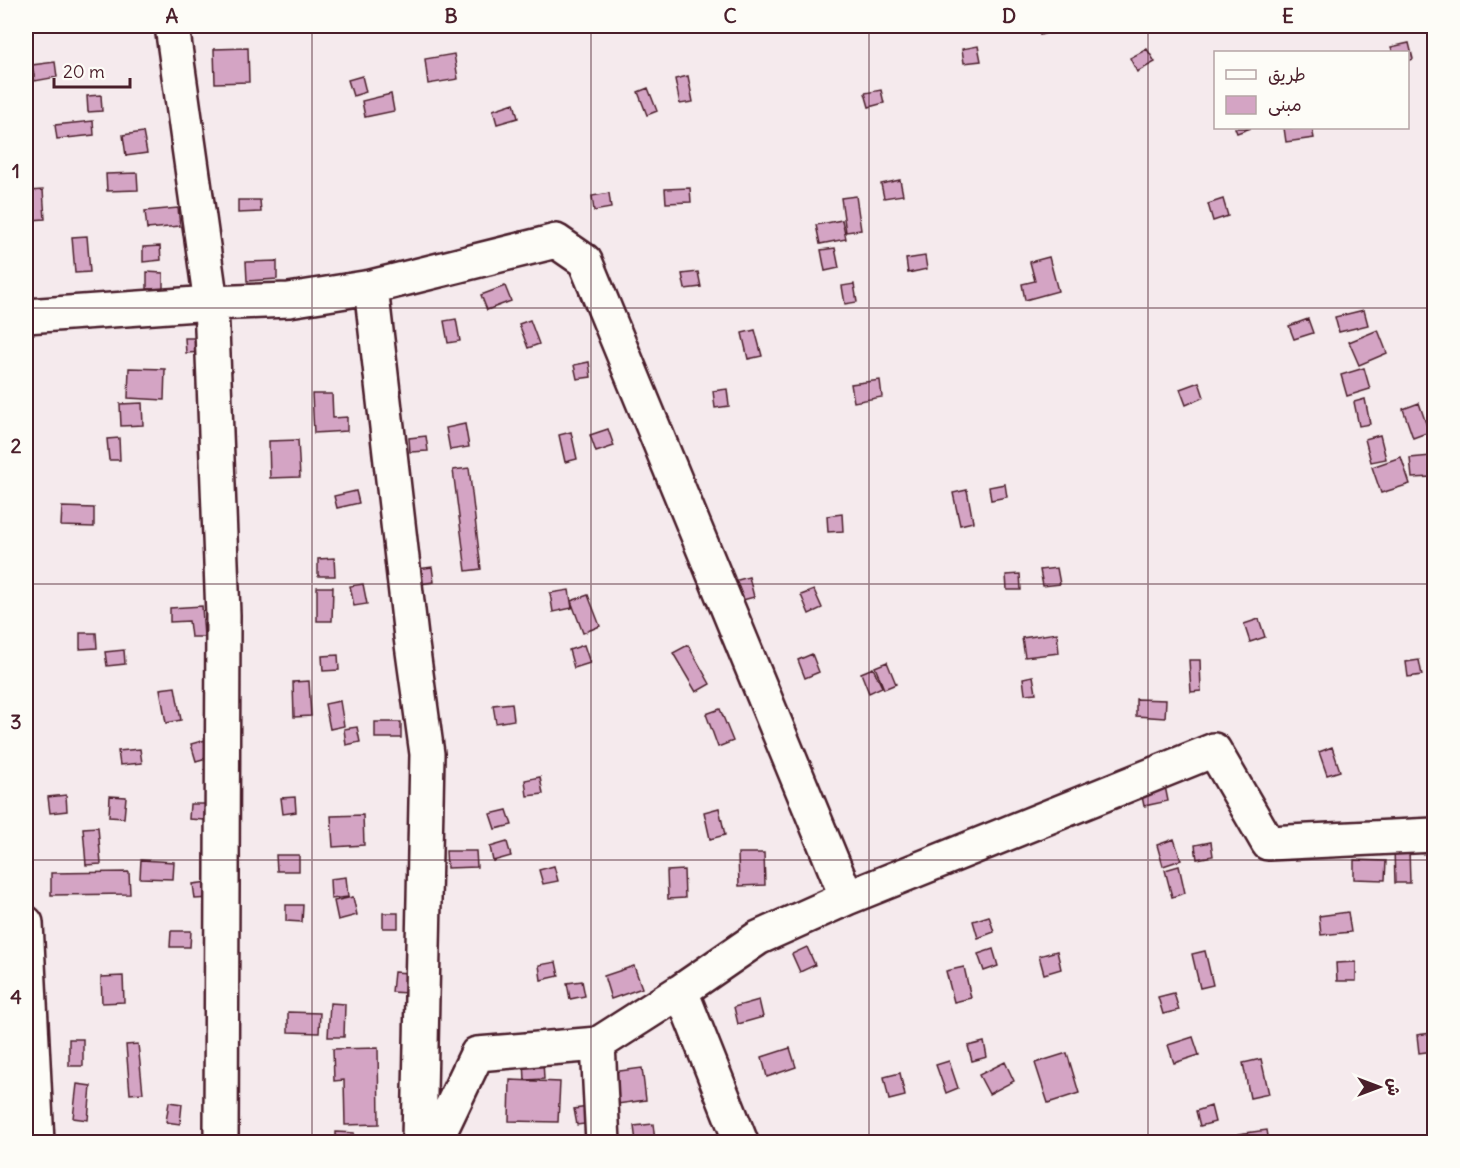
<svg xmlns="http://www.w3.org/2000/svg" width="1460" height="1168" font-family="Delius,'Playpen Sans Arabic',sans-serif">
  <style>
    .building { fill: #d4a4c4; stroke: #4a1f2b; stroke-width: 1.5 }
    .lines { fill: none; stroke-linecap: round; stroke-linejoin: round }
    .minor-casing { stroke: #4a1f2b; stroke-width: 38 }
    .minor { stroke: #fdfcf7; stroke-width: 33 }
    .grid { fill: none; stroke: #4a1f2b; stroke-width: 1.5; stroke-opacity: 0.55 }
    .neatline { fill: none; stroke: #4a1f2b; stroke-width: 2 }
    .grid-label { font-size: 20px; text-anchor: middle; font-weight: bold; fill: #4a1f2b }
  </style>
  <rect width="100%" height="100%" fill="#f5eaed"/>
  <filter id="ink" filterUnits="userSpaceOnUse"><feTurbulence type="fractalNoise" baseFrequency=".0167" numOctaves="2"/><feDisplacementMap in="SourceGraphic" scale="12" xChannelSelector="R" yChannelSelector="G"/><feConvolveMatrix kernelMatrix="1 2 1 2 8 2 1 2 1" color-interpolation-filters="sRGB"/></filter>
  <g filter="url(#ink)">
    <path class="building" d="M1037 26H1055L1057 30 1040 35Z
      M1409 43 1413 59 1408 61V52H1393L1391 47Z
      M978 46 981 61 964 63 962 49Z
      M248 48 249 82 215 83 214 49Z
      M1147 49 1155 62 1137 72 1130 58Z
      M454 54 458 79 428 84 425 59Z
      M55 62 57 77 35 81 32 65Z
      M362 76 366 92 353 96 348 80Z
      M688 76 693 102 680 104 675 79Z
      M648 88 657 111 647 115 638 92Z
      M881 90 884 103 869 107 865 93Z
      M391 94 394 111 365 117 362 101Z
      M101 95 102 111 88 112 87 96Z
      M514 103 518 118 497 124 493 110Z
      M93 121 94 135 57 139 55 125Z
      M1235 128H1251L1237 133Z
      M1284 128H1312L1314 138 1286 142Z
      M143 132 147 153 126 156 123 135Z
      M137 173 138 190 107 191 106 174Z
      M900 180 903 195 884 198 881 184Z
      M690 188 691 202 666 203 665 189Z
      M43 190 45 219 31 220 29 191Z
      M609 193 611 208 594 211 592 196Z
      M856 196 861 230 846 232 841 198Z
      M1223 199 1228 216 1213 221 1208 204Z
      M238 200H260L261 212 238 213Z
      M178 208 180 226 147 229 145 211Z
      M842 220 846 239 820 244 816 225Z
      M87 236 90 272 75 273 72 237Z
      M160 246 161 260 143 262V247Z
      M835 248 839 268 825 271 821 250Z
      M925 256 927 269 908 273 906 259Z
      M1049 257 1058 291 1025 300 1022 284 1035 281 1030 262Z
      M277 261V279L247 281 246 262Z
      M147 272 163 273V289H147Z
      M698 272 701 287 685 289 682 274Z
      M854 284 857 302 845 304 842 286Z
      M505 286 511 301 487 310 481 295Z
      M1364 310 1368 325 1339 332 1335 317Z
      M456 319 460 341 448 343 444 321Z
      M1308 319 1313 333 1294 339 1289 326Z
      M530 320 539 344 528 348 519 324Z
      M755 330 762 356 748 359 742 333Z
      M1378 330 1387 353 1359 365 1349 342Z
      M185 338H204L205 352 186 353Z
      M589 362 591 377 577 379 574 365Z
      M129 368 165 369 164 400 128 398Z
      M1364 368 1370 389 1347 396 1341 375Z
      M880 380 882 397 854 402 851 384Z
      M1199 382 1204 397 1186 405 1180 389Z
      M727 389 729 406 715 408 713 391Z
      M312 394H332L333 418 347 417V431L314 433Z
      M1365 399 1370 424 1359 426 1354 402Z
      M142 403 143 425 121 426 120 404Z
      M1419 403 1429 432 1413 438 1403 409Z
      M465 424 469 447 450 450 446 428Z
      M608 429 614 446 596 452 590 435Z
      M571 432 577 459 565 462 559 435Z
      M1380 435 1386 459 1371 462 1365 439Z
      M426 436 428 451 410 452 409 438Z
      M119 438 120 460H109L107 439Z
      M298 440 300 477 270 478 269 441Z
      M1431 456 1433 477 1412 478 1410 458Z
      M1401 457 1410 484 1381 493 1372 467Z
      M469 468 481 569 466 571 453 470Z
      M1005 484 1007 497 991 500 989 487Z
      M967 490 973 522 960 525 953 493Z
      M356 491 359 503 337 508 334 496Z
      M62 507 94 508V527L61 526Z
      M842 514 843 531 828 532 827 516Z
      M1430 554H1434V580H1431Z
      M334 558 335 576H318V559Z
      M432 567 434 582 420 584 418 569Z
      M1057 568 1060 584 1043 586 1040 570Z
      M1020 574 1021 590H1007L1006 575Z
      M749 577 754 597 739 601 734 581Z
      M363 584 367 604 354 606 350 586Z
      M317 587H333L332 621H317Z
      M569 590 572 608 553 612 550 593Z
      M814 590 822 608 809 614 801 595Z
      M588 595 600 626 583 633 571 601Z
      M202 606 204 637H191L189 621 170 622V608Z
      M1259 619 1265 637 1250 642 1244 624Z
      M80 633H96L97 648 80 649Z
      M1057 633 1059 653 1025 657 1022 638Z
      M584 645 590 663 574 668 569 650Z
      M688 645 710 684 696 692 673 653Z
      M124 650 125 664 107 666 105 652Z
      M812 654 819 672 805 678 798 660Z
      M338 655 339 670 323 671 322 656Z
      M1189 660H1200L1201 691 1191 692Z
      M1419 660 1422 675 1408 677 1406 662Z
      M887 662 896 684 884 689 875 667Z
      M873 668 882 687 869 693 861 673Z
      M1033 676 1036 693 1025 694 1023 678Z
      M309 681 311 716 294 717 293 682Z
      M175 687 181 720 166 723 160 689Z
      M1136 699 1166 700 1165 718 1136 716Z
      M340 701 344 726 330 729 325 704Z
      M512 703 514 720 496 723 493 705Z
      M720 709 733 741 718 747 706 714Z
      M375 722H401V738H375Z
      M357 727 360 742 346 745 344 729Z
      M209 739 213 756 196 761 191 744Z
      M1332 747 1340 771 1327 775 1319 752Z
      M140 749 142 763 120 765 118 751Z
      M540 777 543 794 527 796 525 780Z
      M1165 786 1168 801 1144 806 1141 791Z
      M66 795 67 811 50 813 48 797Z
      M110 796 126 797 124 818 109 817Z
      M295 797 296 812 283 814 281 798Z
      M190 804H205L204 820 189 819Z
      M719 808 725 835 710 839 704 812Z
      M507 810 512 825 495 829 490 814Z
      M363 815 364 845 333 847 331 816Z
      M98 827 101 864 86 865 83 828Z
      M1174 839 1181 860 1163 866 1157 845Z
      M507 842 511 856 493 861 490 847Z
      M1211 842 1213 856 1197 859 1195 845Z
      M1394 848H1409L1410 883H1395Z
      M446 851H476L477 867 447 868Z
      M738 853H764L765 885 739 886Z
      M276 855H299V871H277Z
      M141 860 174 862 173 879 140 878Z
      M1354 860 1386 861 1385 880 1354 879Z
      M554 866 558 881 543 884 539 870Z
      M1179 866 1185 893 1172 897 1165 870Z
      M684 870 685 898 668 899 667 871Z
      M129 872 130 894 51 895V873Z
      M346 877 348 897 331 899 330 879Z
      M208 882 210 898 195 899 193 884Z
      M353 897 357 915 338 920 334 901Z
      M286 905H303L302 922 286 921Z
      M1348 912 1351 932 1321 935 1319 916Z
      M383 913H398V928H383Z
      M989 916 994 932 978 938 973 921Z
      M171 931H191L190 947H170Z
      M807 947 815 965 800 972 792 954Z
      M993 949 998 966 984 971 978 954Z
      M1057 951 1061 969 1044 974 1039 956Z
      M1205 951 1213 985 1200 988 1192 954Z
      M556 962 559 976 541 980 539 965Z
      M1356 962V981H1337L1336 963Z
      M634 966 642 988 611 999 604 976Z
      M964 967 971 998 954 1002 946 971Z
      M394 972 409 973 407 993 392 992Z
      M123 976 124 1002 102 1003 101 977Z
      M582 981 585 996 570 999 567 983Z
      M1174 993 1179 1010 1163 1014 1158 997Z
      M759 1000 763 1017 738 1024 734 1007Z
      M330 1003 345 1004 344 1037H328Z
      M288 1012 320 1013 319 1033 288 1032Z
      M1431 1033 1433 1051 1419 1053 1417 1035Z
      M1193 1037 1199 1055 1174 1063 1168 1045Z
      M69 1039H83V1066H69Z
      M984 1042 987 1057 972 1061 968 1046Z
      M138 1044 143 1093 130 1094 126 1045Z
      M378 1048 379 1124 345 1125 344 1080 334 1081 333 1049Z
      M790 1048 796 1067 767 1077 762 1057Z
      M1067 1053 1079 1093 1048 1103 1035 1063Z
      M1261 1059 1269 1094 1250 1098 1243 1063Z
      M543 1060 544 1079 525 1080 524 1061Z
      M949 1061 958 1088 946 1093 936 1065Z
      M1005 1062 1014 1081 989 1094 979 1075Z
      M642 1068 646 1100 610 1105 605 1073Z
      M900 1073 905 1096 889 1100 884 1077Z
      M510 1080 560 1082 558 1122 509 1121Z
      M77 1084 91 1086 88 1120 73 1118Z
      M169 1102 182 1104 180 1124 166 1122Z
      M596 1106 599 1122 577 1125 574 1109Z
      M1211 1106 1215 1122 1200 1126 1196 1111Z
      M1434 1118V1131L1428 1132 1427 1119Z
      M653 1124 655 1141 636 1142 634 1126Z
      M1267 1130 1269 1142H1239L1238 1134Z
      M336 1132 354 1133 353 1142H336Z
      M268 1137V1142H253L252 1138Z"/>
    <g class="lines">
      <defs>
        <path id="minor" d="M172 26 211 303 223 615 221 1142
          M371 287 411 637 427 754 419 1142
          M26 316 211 303 289 300 371 287 556 241 585 261 847 898
          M26 923 37 1142
          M681 991 741 1142
          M598 1044 603 1142
          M435 1142 477 1054 598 1044 681 991 758 938 847 898 1214 750 1268 843 1434 835"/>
      </defs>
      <use href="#minor" class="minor-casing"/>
      <use href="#minor" class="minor"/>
    </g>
  </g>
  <path class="grid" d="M312 26V1142M591 26V1142M869 26V1142M1148 26V1142M26 308H1434M26 584H1434M26 860H1434"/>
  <rect width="1460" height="1168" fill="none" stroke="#fdfcf7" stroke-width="66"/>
  <rect x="1214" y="51" width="195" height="78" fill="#fdfcf7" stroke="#b5a4a5" stroke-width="1.5"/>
  <rect x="1226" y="70" width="30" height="9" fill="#fdfcf7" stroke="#b5a4a5" stroke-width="1.5"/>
  <text x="1268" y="81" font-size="18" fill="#4a1f2b">طريق</text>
  <rect x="1226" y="96" width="30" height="18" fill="#d4a4c4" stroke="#b5a4a5" stroke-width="1.5"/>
  <text x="1268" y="111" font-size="18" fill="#4a1f2b">مبنى</text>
  <g transform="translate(1379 1087) rotate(90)" stroke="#fdfcf7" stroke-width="4.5" paint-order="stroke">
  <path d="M0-4.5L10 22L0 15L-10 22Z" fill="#4a1f2b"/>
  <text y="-9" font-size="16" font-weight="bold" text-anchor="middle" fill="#4a1f2b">ش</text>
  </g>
  <path d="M54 78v9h76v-9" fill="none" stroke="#4a1f2b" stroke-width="3"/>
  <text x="63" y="78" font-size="18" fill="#4a1f2b" stroke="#fdfcf7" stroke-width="4.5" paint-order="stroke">20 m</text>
  <rect x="33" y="33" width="1394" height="1102" class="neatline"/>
  <g class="grid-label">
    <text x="172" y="23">A</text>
    <text x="451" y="23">B</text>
    <text x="730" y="23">C</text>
    <text x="1009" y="23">D</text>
    <text x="1288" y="23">E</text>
    <text x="16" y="178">1</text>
    <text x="16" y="453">2</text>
    <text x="16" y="729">3</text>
    <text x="16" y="1004">4</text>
  </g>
</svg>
